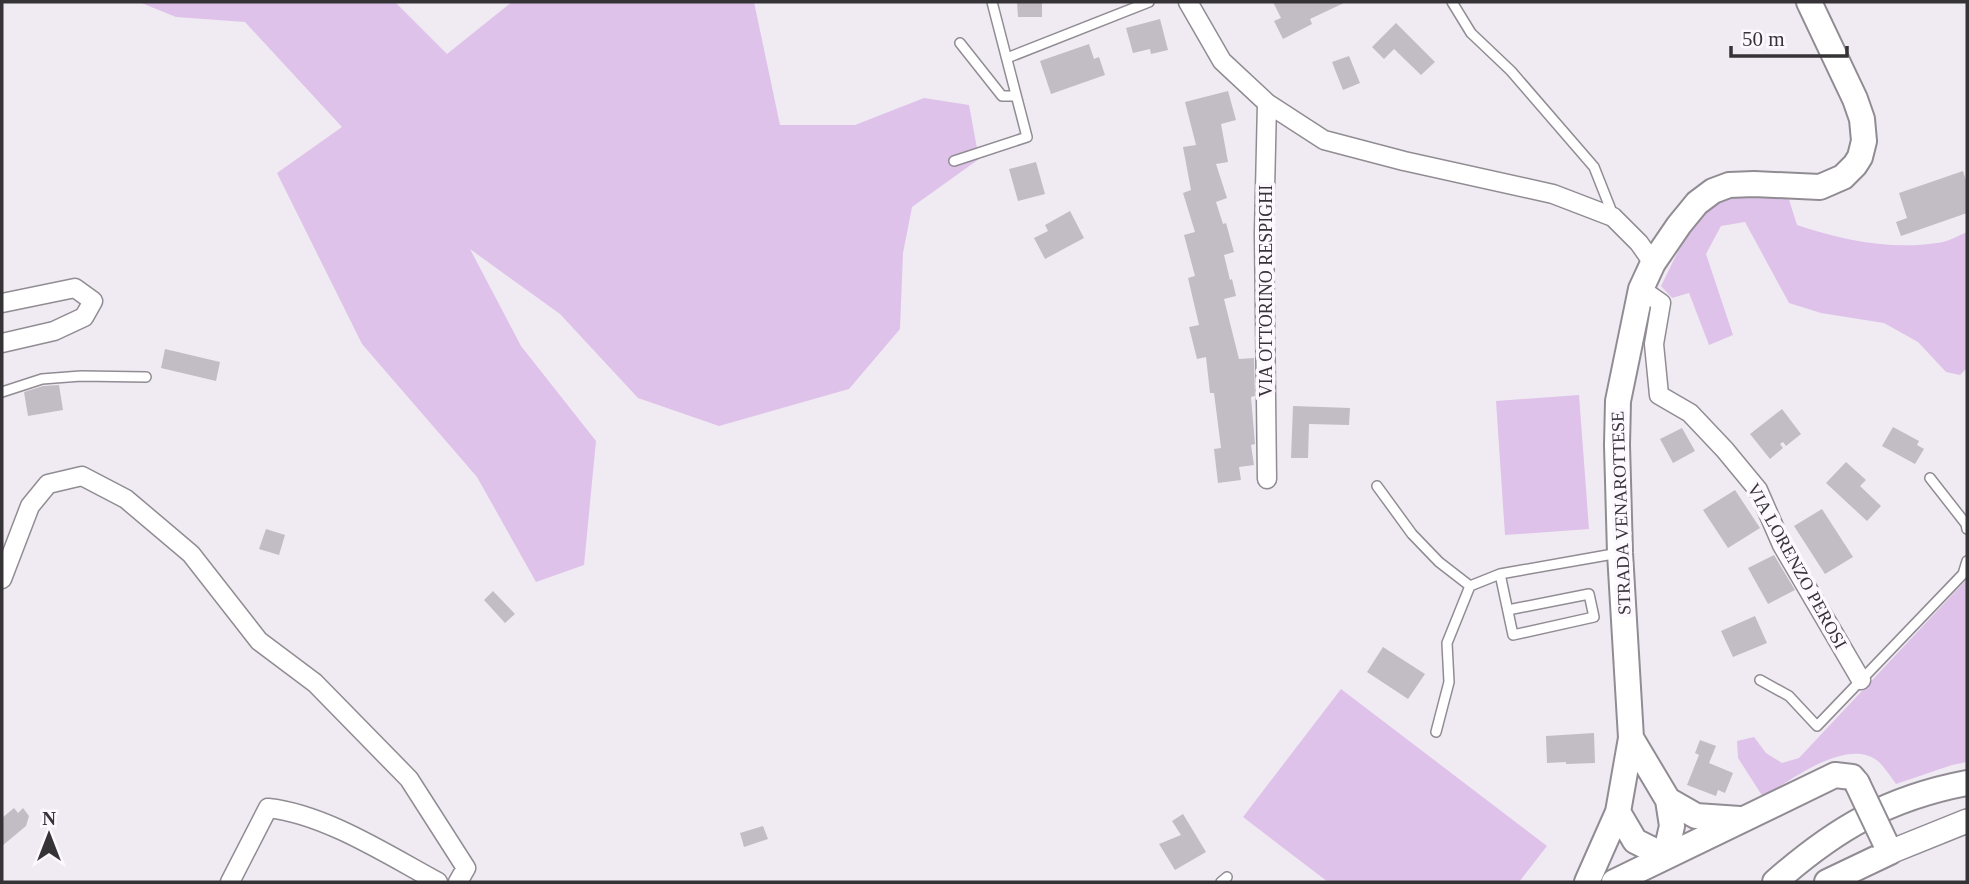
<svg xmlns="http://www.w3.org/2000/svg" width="1969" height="884" font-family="'Times New Roman',serif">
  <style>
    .green { fill: #dec2ea }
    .building { fill: #c2bcc4 }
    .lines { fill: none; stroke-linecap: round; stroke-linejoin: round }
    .service-casing { stroke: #918c93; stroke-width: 12 }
    .minor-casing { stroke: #918c93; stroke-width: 21 }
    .tertiary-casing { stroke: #918c93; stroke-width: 26 }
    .secondary-casing { stroke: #918c93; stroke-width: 28 }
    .service { stroke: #fff; stroke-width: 9 }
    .minor { stroke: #fff; stroke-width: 18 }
    .tertiary { stroke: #fff; stroke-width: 23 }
    .secondary { stroke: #fff; stroke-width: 24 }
    .secondary-bridge-casing { stroke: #918c93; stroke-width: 28; stroke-linecap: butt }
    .secondary-bridge { stroke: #fff; stroke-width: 24 }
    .labels { text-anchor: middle; stroke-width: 7; stroke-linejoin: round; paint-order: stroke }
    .street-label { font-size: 18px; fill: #353336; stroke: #fdf8ff }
  </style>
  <rect width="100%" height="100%" fill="#f0ebf2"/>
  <path class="green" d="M139 2H395L447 54 512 2H754L780 125H855L924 98 969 105 979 159 912 207 903 253 900 329 849 389 719 426 638 398 560 314 470 249 521 346 596 441 584 565 536 582 477 477 362 344 277 173 342 127 245 22 176 17Z
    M1787 193 1797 225C1841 240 1890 250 1937 243 1947 242 1958 236 1967 232V368L1960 375 1946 372 1918 342 1884 323 1821 313 1789 303 1745 222 1721 226 1706 254 1733 335 1709 345 1689 293 1672 298 1661 286C1678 252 1694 211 1732 197 1746 192 1772 194 1787 193Z
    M1579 395 1589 529 1505 535 1496 401Z
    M1967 579V762L1952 765 1896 784C1891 777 1885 768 1879 762 1848 735 1790 781 1763 797L1738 758 1737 741 1754 737 1766 753 1782 763 1799 758Z
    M1341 689 1547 846 1519 882H1328L1243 817Z"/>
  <path class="building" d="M1017 2H1042V17H1018Z
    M1273 2H1346L1310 19 1312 24 1283 39 1274 21 1281 18Z
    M1160 19 1168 50 1151 54 1150 49 1133 53 1126 28Z
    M1396 23 1435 62 1421 75 1394 49 1384 59 1372 47Z
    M1089 44 1094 59 1099 57 1105 75 1051 94 1040 61Z
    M1349 56 1360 83 1343 90 1332 62Z
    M1228 91 1236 120 1221 124 1228 162 1216 164 1227 198 1216 202 1223 224 1226 223 1234 252 1224 255 1230 280 1232 279 1236 296 1224 299 1239 359 1254 358 1255 396 1251 397 1255 444 1251 445 1254 465 1239 467 1241 480 1218 483 1214 449 1221 448 1214 393H1210L1206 357 1197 359 1189 327 1199 325 1188 278 1195 276 1184 235 1195 232 1183 193 1191 190 1183 147 1196 145 1185 102Z
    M1036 162 1045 194 1018 201 1009 169Z
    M1963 171 1967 184V213L1901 236 1896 222 1907 218 1899 193Z
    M1070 211 1084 238 1045 259 1034 238 1048 231 1045 225Z
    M165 349 220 362 216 381 161 368Z
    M59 385 63 410 28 416 24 392 43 386Z
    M1293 406 1350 408 1349 425 1309 424 1308 458H1291Z
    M1782 409 1801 434 1786 446 1783 442 1780 444 1783 448 1770 459 1750 434Z
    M1893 427 1919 441 1917 445 1924 449 1915 464 1882 446Z
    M1682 428 1695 451 1673 463 1660 439Z
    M1846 462 1866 480 1860 486 1881 506 1867 521 1826 483Z
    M1735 490 1760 528 1728 548 1703 510Z
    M1822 509 1853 557 1825 574 1794 526Z
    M266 529 285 535 279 555 259 549Z
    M1774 555 1795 590 1768 604 1748 568Z
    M493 591 515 614 505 623 484 600Z
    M1755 616 1767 643 1733 657 1721 631Z
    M1383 647 1425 674 1408 699 1367 672Z
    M1594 733 1595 763 1566 764V762L1547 763 1546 736Z
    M1700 740 1716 746 1709 763 1733 773 1725 793 1718 790 1716 796 1687 785 1699 755 1695 753Z
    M14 808 18 813 23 808 29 816 26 826 2 846V818Z
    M1183 814 1206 852 1175 870 1159 844 1181 835 1172 821Z
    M763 826 768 839 744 847 740 833Z"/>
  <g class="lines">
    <defs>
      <path id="service" d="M1452 2 1471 33 1511 71 1594 167 1613 215
        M960 43 1002 96H1016
        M1007 58 1149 2
        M954 161 1027 137 992 2
        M2 392 42 379 81 376 146 377
        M1930 478 1966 524 1967 529
        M1377 486 1412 534 1439 562 1470 586
        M1500 574 1513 635 1594 617 1589 594 1508 610
        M1760 680 1789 696 1817 726 1963 574 1967 561
        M1436 732 1449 682 1447 643 1470 586 1500 574 1619 553
        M1221 882 1227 877"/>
      <path id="minor" d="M1188 2 1222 61 1267 103 1324 140 1404 161 1553 194 1613 217 1639 243 1653 263
        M1267 103 1264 233 1267 479
        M1641 289 1661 303 1654 344 1659 395 1690 413 1725 450 1758 490 1782 545 1861 680
        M2 303 75 288 93 301 84 317 54 331 2 343
        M2 579 30 506 48 484 82 476 126 499 191 554 259 641 315 683 409 779 466 868 458 882
        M230 882 268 808C325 814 388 855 438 882"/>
      <path id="tertiary" d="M1890 852 1967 821"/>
      <path id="secondary" d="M1631 738 1668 800 1672 826 1665 856
        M1668 800 1696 816 1740 819
        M1665 856 1635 841 1618 812 1631 738 1620 553 1617 445 1618 401 1641 289 1653 263 1679 225 1697 203 1713 191 1729 185 1754 184 1820 187 1843 177 1855 165 1860 157 1864 141 1862 119 1855 99 1809 2
        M1587 882 1618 812
        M1614 882 1835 775 1852 777 1857 783
        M1775 882C1835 829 1888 798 1967 783
        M1827 882 1890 852 1885 842"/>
    </defs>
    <use href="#service" class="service-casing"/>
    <use href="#minor" class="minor-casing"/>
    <use href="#tertiary" class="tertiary-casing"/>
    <use href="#secondary" class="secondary-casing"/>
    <use href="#service" class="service"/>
    <use href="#minor" class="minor"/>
    <use href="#tertiary" class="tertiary"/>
    <use href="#secondary" class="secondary"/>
    <defs>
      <path id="secondary-bridge" d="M1857 783 1885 842"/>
    </defs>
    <use href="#secondary-bridge" class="secondary-bridge-casing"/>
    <use href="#secondary-bridge" class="secondary-bridge"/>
  </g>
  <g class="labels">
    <g class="street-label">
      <text transform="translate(1266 291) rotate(-90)" y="6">VIA OTTORINO RESPIGHI</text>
      <text transform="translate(1621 513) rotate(-92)" y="6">STRADA VENAROTTESE</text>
      <text transform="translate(1797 566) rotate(61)" y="6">VIA LORENZO PEROSI</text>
    </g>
  </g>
  <rect width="1969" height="884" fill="none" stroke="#353336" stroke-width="7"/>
  <g transform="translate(49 835)" stroke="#fdf8ff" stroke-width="5" paint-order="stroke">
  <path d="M0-5L12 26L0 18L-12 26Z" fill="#353336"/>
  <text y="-10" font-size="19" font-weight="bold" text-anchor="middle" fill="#353336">N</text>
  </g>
  <path d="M1731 46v10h116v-10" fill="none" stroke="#353336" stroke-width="3.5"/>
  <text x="1742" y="46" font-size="21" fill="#353336" stroke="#fdf8ff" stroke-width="5" paint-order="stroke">50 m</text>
</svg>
